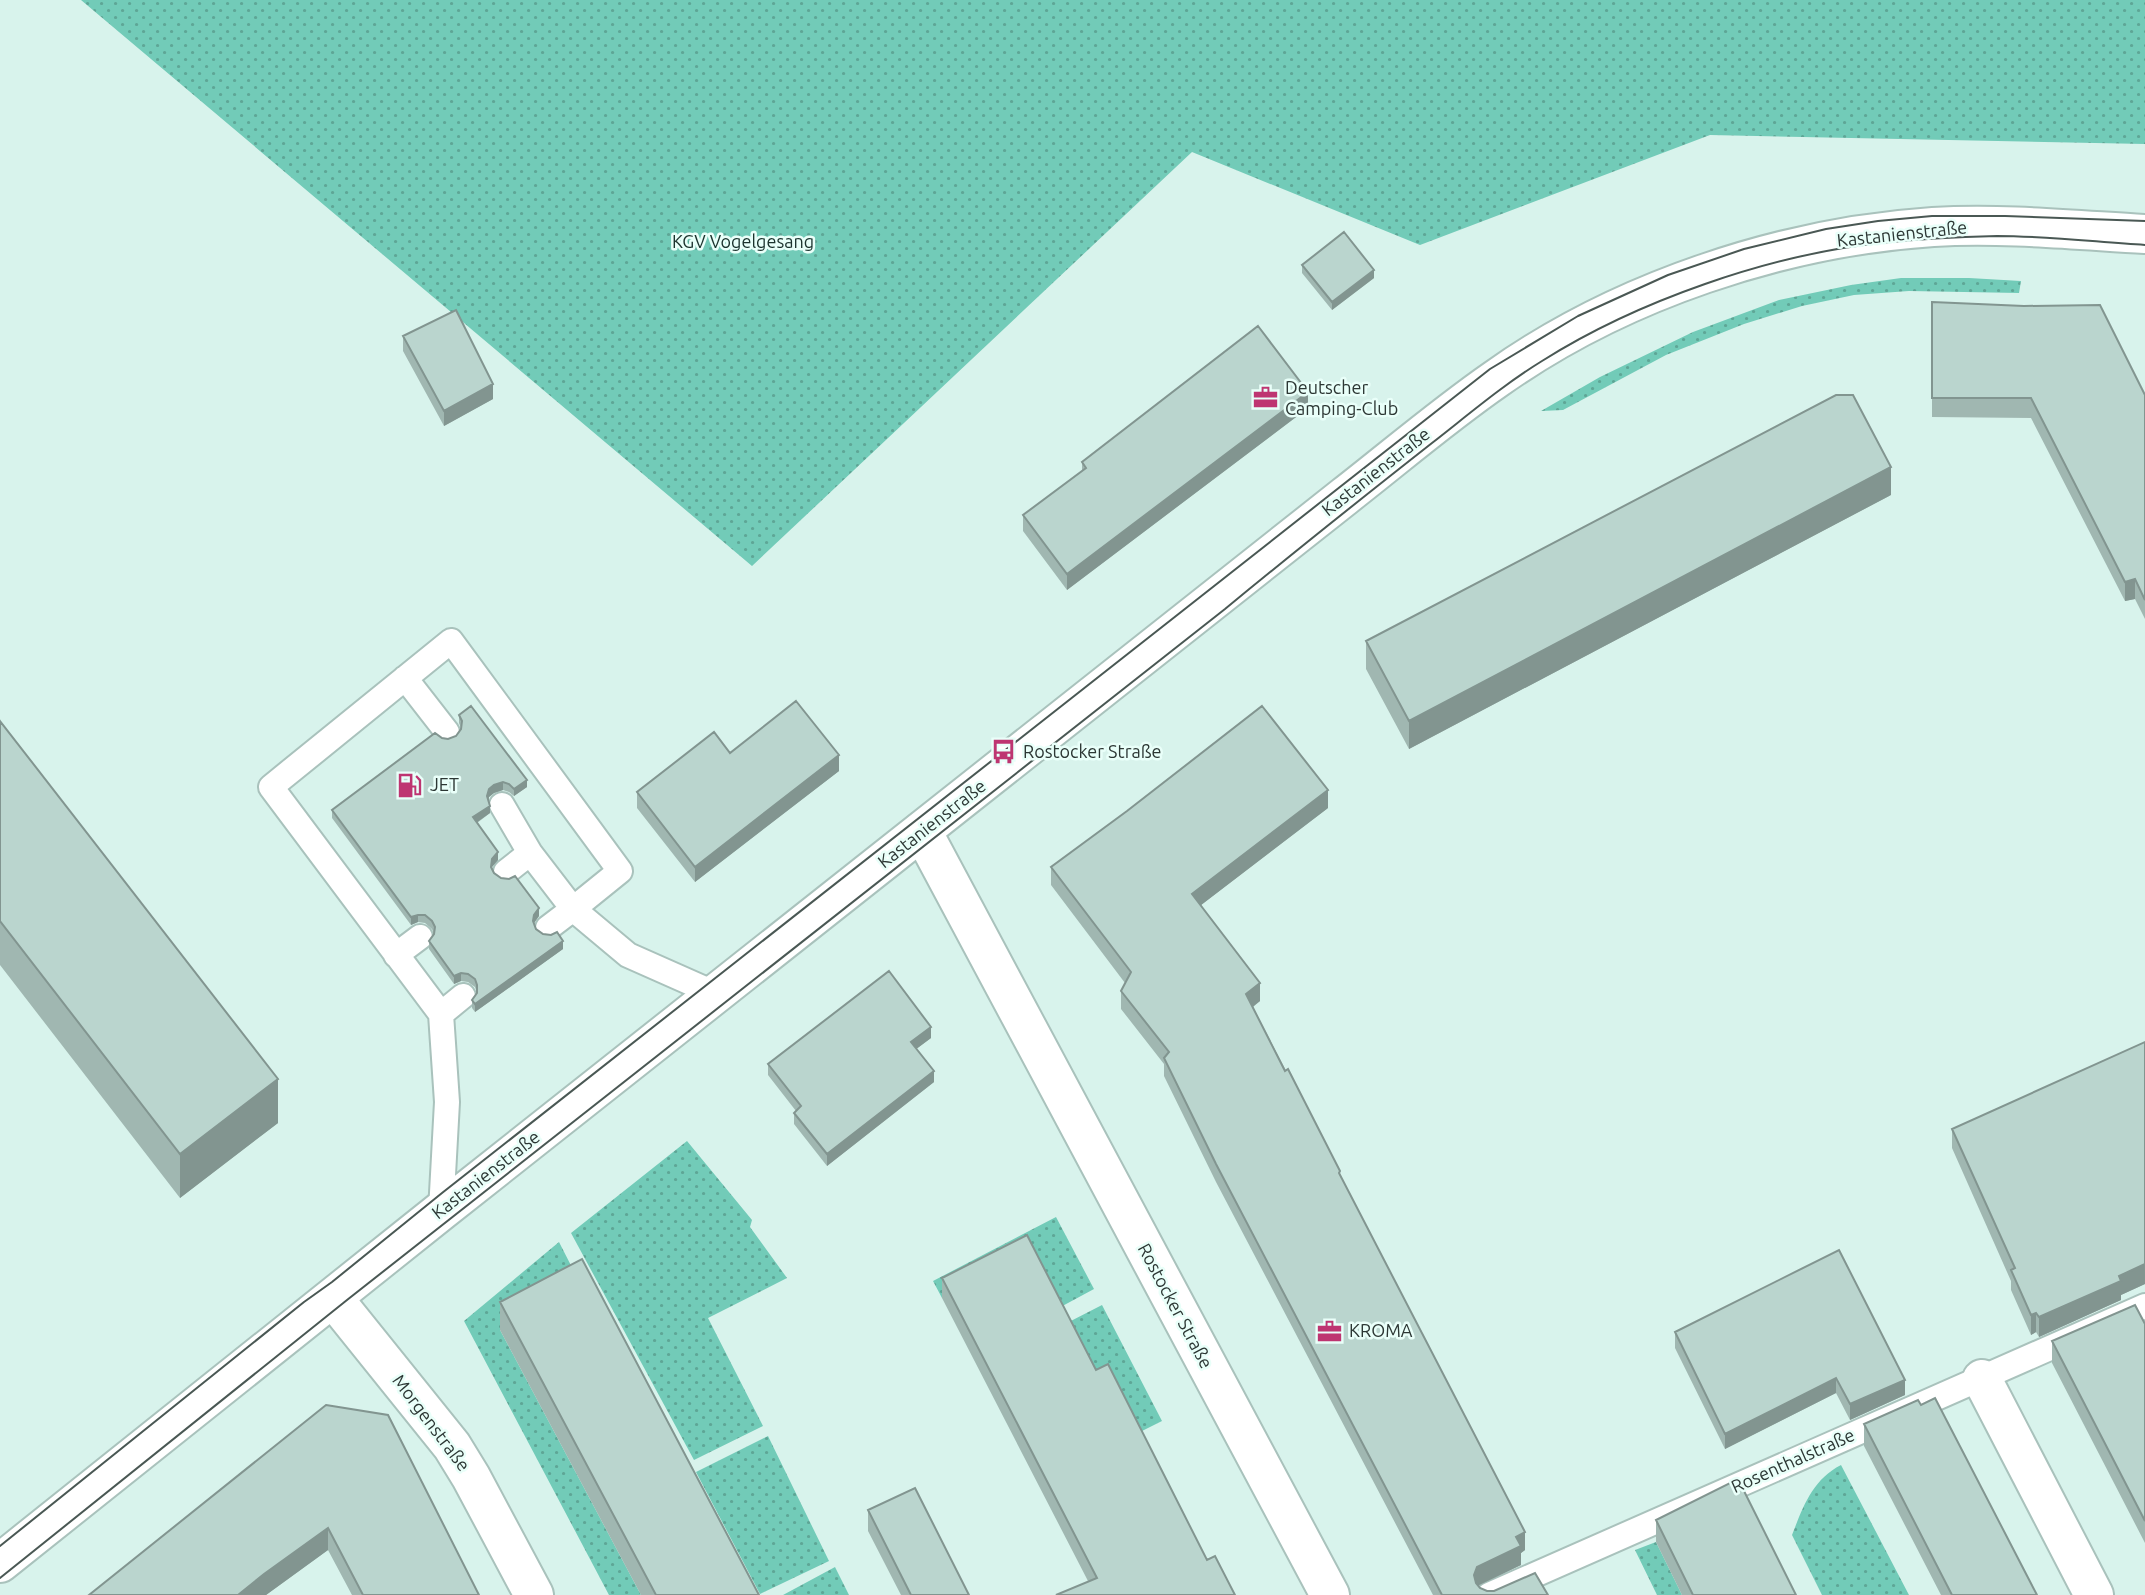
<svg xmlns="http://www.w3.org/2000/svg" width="2145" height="1595" font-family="Ubuntu,sans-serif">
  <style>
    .grass { fill: url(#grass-dots) }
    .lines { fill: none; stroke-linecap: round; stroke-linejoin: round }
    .service-casing { stroke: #a9c2bc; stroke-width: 28 }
    .minor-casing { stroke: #a9c2bc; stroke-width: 42 }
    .secondary-casing { stroke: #a9c2bc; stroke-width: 42 }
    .service { stroke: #fff; stroke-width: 24 }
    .minor { stroke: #fff; stroke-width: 38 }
    .secondary { stroke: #fff; stroke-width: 38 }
    .tram { stroke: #4a5854; stroke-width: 2 }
    .wall { fill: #a0b7b1 }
    .shaded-wall { fill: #829590 }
    .building { fill: #bad5ce; stroke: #829590; stroke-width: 2 }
    .labels { text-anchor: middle; stroke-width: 5; stroke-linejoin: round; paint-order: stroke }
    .street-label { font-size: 18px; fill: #2c3734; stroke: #e9fff9 }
    .park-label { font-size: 18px; fill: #1b322d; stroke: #e9fff9 }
    .poi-label { font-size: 18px; fill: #2c3734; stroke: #e9fff9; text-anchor: start }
  </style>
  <defs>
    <pattern id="grass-dots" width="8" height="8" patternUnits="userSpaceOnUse" patternTransform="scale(1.75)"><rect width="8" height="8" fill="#72cbb8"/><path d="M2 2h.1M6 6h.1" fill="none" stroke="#5ea696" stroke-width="1.8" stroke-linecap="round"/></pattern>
  </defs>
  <rect width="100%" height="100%" fill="#d8f3ec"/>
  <path class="grass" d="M81 0H2145V144L1710 135 1420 245 1192 152 752 566Z
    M1901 278H1969L2021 281 2019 293 1909 291 1854 295 1802 306 1744 324 1666 355 1563 410 1541 411 1600 377 1693 332 1779 300 1851 285Z
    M687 1141 752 1220 750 1227 787 1278 708 1318 763 1426 694 1460 571 1233Z
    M1056 1217 1094 1289 1055 1310 1026 1256 942 1298 933 1281Z
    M559 1242 582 1287 500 1330 641 1595H609L464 1321Z
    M1102 1305 1162 1421 1134 1435 1108 1385 1063 1325Z
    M768 1436 829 1561 760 1594 696 1472Z
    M1841 1465 1909 1595H1822L1792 1535C1803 1507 1812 1480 1841 1465Z
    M1656 1542 1682 1595H1657L1635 1550Z
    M835 1567 849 1595H783Z"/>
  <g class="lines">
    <defs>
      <path id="service" d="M405 678 447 732
        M502 805 530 853
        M548 928 573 909 628 955 716 994
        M396 955 420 937
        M441 1014 271 787 451 641 620 871 573 909 530 853 506 872
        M441 1211 447 1102 441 1014 463 996
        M1489 1595 2145 1306"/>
      <path id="minor" d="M922 831 1330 1595
        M333 1298 452 1446 471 1477 534 1595
        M1982 1379 2094 1595"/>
      <path id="secondary" d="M0 1563 441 1211 1345 496C1395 457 1444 415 1496 379 1620 291 1782 237 1933 227 2003 223 2075 230 2145 234"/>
    </defs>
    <use href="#service" class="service-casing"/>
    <use href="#minor" class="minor-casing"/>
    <use href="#secondary" class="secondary-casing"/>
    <use href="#service" class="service"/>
    <use href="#minor" class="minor"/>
    <use href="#secondary" class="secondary"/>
    <path class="tram" d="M0 1546 304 1302 332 1282 442 1193 1490 369 1578 316 1668 275 1744 249 1826 229 1878 221 1932 216H2005L2145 221
      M0 1578 347 1300 1225 609C1293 553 1362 498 1432 443 1468 415 1503 385 1542 361 1637 301 1769 255 1880 243 1919 239 1958 237 1997 236 2046 236 2096 242 2145 245"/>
  </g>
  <path class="wall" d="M1302 265 1374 278 1332 310 1302 273Z
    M1932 302 2145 395V619L2135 599 2125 601 2031 418 1932 417Z
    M403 336 493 399 444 426 403 351Z
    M1308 408 1067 590 1023 531V515L1082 471V462Z
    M1891 495 1409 749 1366 669V641Z
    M459 715 527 787 514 796 509 792 503 790 494 793 489 797 488 801 490 813 477 823 498 860 492 867 494 873 539 916 534 923 536 929 563 949 475 1012 472 1008V1000L477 993 475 987 468 982 461 981 454 984 429 949V941L434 934 432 929 425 923 418 922 411 925 332 818V810L442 738 448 739 456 736 461 728 459 723Z
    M0 721 278 1123 180 1198 0 965Z
    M730 753 839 771 695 882 637 808V792Z
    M1328 808 1201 905 1260 1001 1253 1007 1340 1175 1525 1550 1521 1553V1565L1478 1586 1480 1588 1487 1591 1548 1595H1433L1216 1182 1164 1076V1064L1121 1009V991L1125 983 1051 885V867Z
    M931 1038 916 1049 934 1082 827 1166 794 1124V1113L796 1111 768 1075V1064Z
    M2145 1042V1284L2121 1295V1300L2039 1337 2036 1332 2031 1335 2011 1290V1281L1952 1148V1129Z
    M942 1278 1096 1370 1207 1560 1088 1581 942 1298Z
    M500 1302 759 1595H641L500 1330Z
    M2145 1324V1543L2052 1363V1341Z
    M1675 1332 1905 1395 1850 1420 1836 1393 1725 1449 1675 1348Z
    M326 1405 479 1595H352L328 1550 266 1595H89Z
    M1864 1424 2037 1595H1941L1864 1446Z
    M868 1510 969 1595H901L868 1531Z
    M1656 1520 1796 1595H1682L1656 1542Z"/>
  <path class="shaded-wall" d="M1374 270V278L1332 310V302Z
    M493 384V399L444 426V411Z
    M1308 392V408L1067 590V574Z
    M1891 467V495L1409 749V721Z
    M2135 579V599L2125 601V582Z
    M839 755V771L695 882V867Z
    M527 780V787L514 796V789Z
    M503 782V790L494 793 489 797 487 804V796L489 789 494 785Z
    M1328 790V808L1192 912V894Z
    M490 806V813L473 825V817Z
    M498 852V860L492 867 491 875 492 859Z
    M539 908V916L534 923V915Z
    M418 915V922L411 925V917Z
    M563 941V949L475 1012V1004Z
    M461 973V981L454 984V976Z
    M1260 983V1001L1246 1012V994Z
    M931 1027V1038L911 1053V1042Z
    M934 1071V1082L827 1166V1154Z
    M278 1079V1123L180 1198V1154Z
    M2145 1264V1284L2121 1295V1300L2039 1337V1317L2119 1276Z
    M2036 1313V1332L2031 1335V1315Z
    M1836 1378V1393L1725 1449V1434Z
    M1905 1380V1395L1850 1420V1404Z
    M328 1528V1550L266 1595H238L264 1574Z
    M1525 1532V1550L1521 1553V1565L1477 1586 1474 1593V1575L1477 1567 1516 1537Z"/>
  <path class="building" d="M1344 232 1374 270 1332 302 1302 265Z
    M1932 302 2024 306 2100 305 2145 395V600L2135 579 2125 582 2031 398H1932Z
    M456 310 493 384 444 411 403 336Z
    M1258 326 1308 392 1067 574 1023 515 1086 468 1082 462Z
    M1836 395H1853L1891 467 1409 721 1366 641Z
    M796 701 839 755 695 867 637 792 714 732 730 753Z
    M471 706 527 780 514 789 509 784 503 782 494 785 489 789 487 796 490 806 473 817 498 852 492 859 491 867 494 873 501 878 509 879 515 876 539 908 534 915 533 921 536 929 543 934 551 935 557 932 563 941 475 1004 472 1000 477 993V985L475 979 468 974 461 973 454 976 429 941 434 934 435 927 432 921 425 915H418L411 917 332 810 435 733 442 738 448 739 456 736 461 729 462 721 459 715Z
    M1262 706 1328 790 1192 894 1260 983 1246 994 1285 1071 1288 1069 1340 1171 1339 1173 1525 1532 1516 1537 1521 1546 1477 1567 1474 1575 1476 1583 1480 1588 1487 1591H1494L1535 1573 1548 1595H1442L1216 1164 1164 1058 1169 1052 1121 991 1131 972 1051 867 1127 811Z
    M0 721 278 1079 180 1154 0 921Z
    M889 971 931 1027 911 1042 934 1071 827 1154 794 1113 801 1106 768 1064Z
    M2145 1042V1264L2119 1276 2121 1281 2039 1317 2036 1313 2031 1315 2011 1270 2015 1268 1952 1129Z
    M1027 1235 1096 1370 1108 1364 1207 1560 1215 1556 1235 1595H1056L1097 1578 942 1278Z
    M1839 1250 1905 1380 1850 1404 1836 1378 1725 1434 1675 1332Z
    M582 1259 759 1595H656L500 1302Z
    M2135 1305 2145 1324V1521L2052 1341Z
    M1935 1398 2037 1595H1952L1864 1424 1918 1400 1921 1405Z
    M326 1405 388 1415 479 1595H363L328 1528 264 1574 238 1595H89Z
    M1738 1479 1796 1595H1693L1656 1520Z
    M915 1488 969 1595H911L868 1510Z"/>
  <defs>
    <symbol id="office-bare" viewBox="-9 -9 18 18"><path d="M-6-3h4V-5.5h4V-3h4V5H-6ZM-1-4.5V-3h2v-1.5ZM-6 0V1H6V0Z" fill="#be3571" stroke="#e9fff9" stroke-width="2.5" paint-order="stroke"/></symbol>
    <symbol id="bus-bare" viewBox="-9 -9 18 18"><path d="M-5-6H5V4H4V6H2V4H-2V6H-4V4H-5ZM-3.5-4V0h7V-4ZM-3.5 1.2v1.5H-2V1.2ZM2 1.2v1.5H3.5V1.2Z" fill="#be3571" stroke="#e9fff9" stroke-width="2.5" paint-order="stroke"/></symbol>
    <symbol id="fuel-bare" viewBox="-9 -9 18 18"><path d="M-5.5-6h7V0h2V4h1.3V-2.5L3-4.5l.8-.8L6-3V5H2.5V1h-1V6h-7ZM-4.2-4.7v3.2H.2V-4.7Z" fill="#be3571" stroke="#e9fff9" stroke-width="2.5" paint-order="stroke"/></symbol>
  </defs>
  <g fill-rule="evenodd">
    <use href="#office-bare" x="1248" y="380" width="35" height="35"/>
    <use href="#bus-bare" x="986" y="734" width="35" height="35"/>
    <use href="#fuel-bare" x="392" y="768" width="35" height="35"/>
    <use href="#office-bare" x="1312" y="1314" width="35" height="35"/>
  </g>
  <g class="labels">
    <g class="street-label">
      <text transform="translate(1902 234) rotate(-6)" y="6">Kastanienstraße</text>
      <text transform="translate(1376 472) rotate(-38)" y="6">Kastanienstraße</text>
      <text transform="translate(932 824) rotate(-38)" y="6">Kastanienstraße</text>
      <text transform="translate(486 1175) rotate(-38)" y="6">Kastanienstraße</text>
      <text transform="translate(1175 1306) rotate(62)" y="6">Rostocker Straße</text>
      <text transform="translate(431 1423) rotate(53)" y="6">Morgenstraße</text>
      <text transform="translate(1793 1461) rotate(-24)" y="6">Rosenthalstraße</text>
    </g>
    <g class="park-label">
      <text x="743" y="248">KGV Vogelgesang</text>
    </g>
    <g class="poi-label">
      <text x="1285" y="394">Deutscher<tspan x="1285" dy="21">Camping-Club</tspan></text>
      <text x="1023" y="758">Rostocker Straße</text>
      <text x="430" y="791">JET</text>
      <text x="1349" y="1337">KROMA</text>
    </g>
  </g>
</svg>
